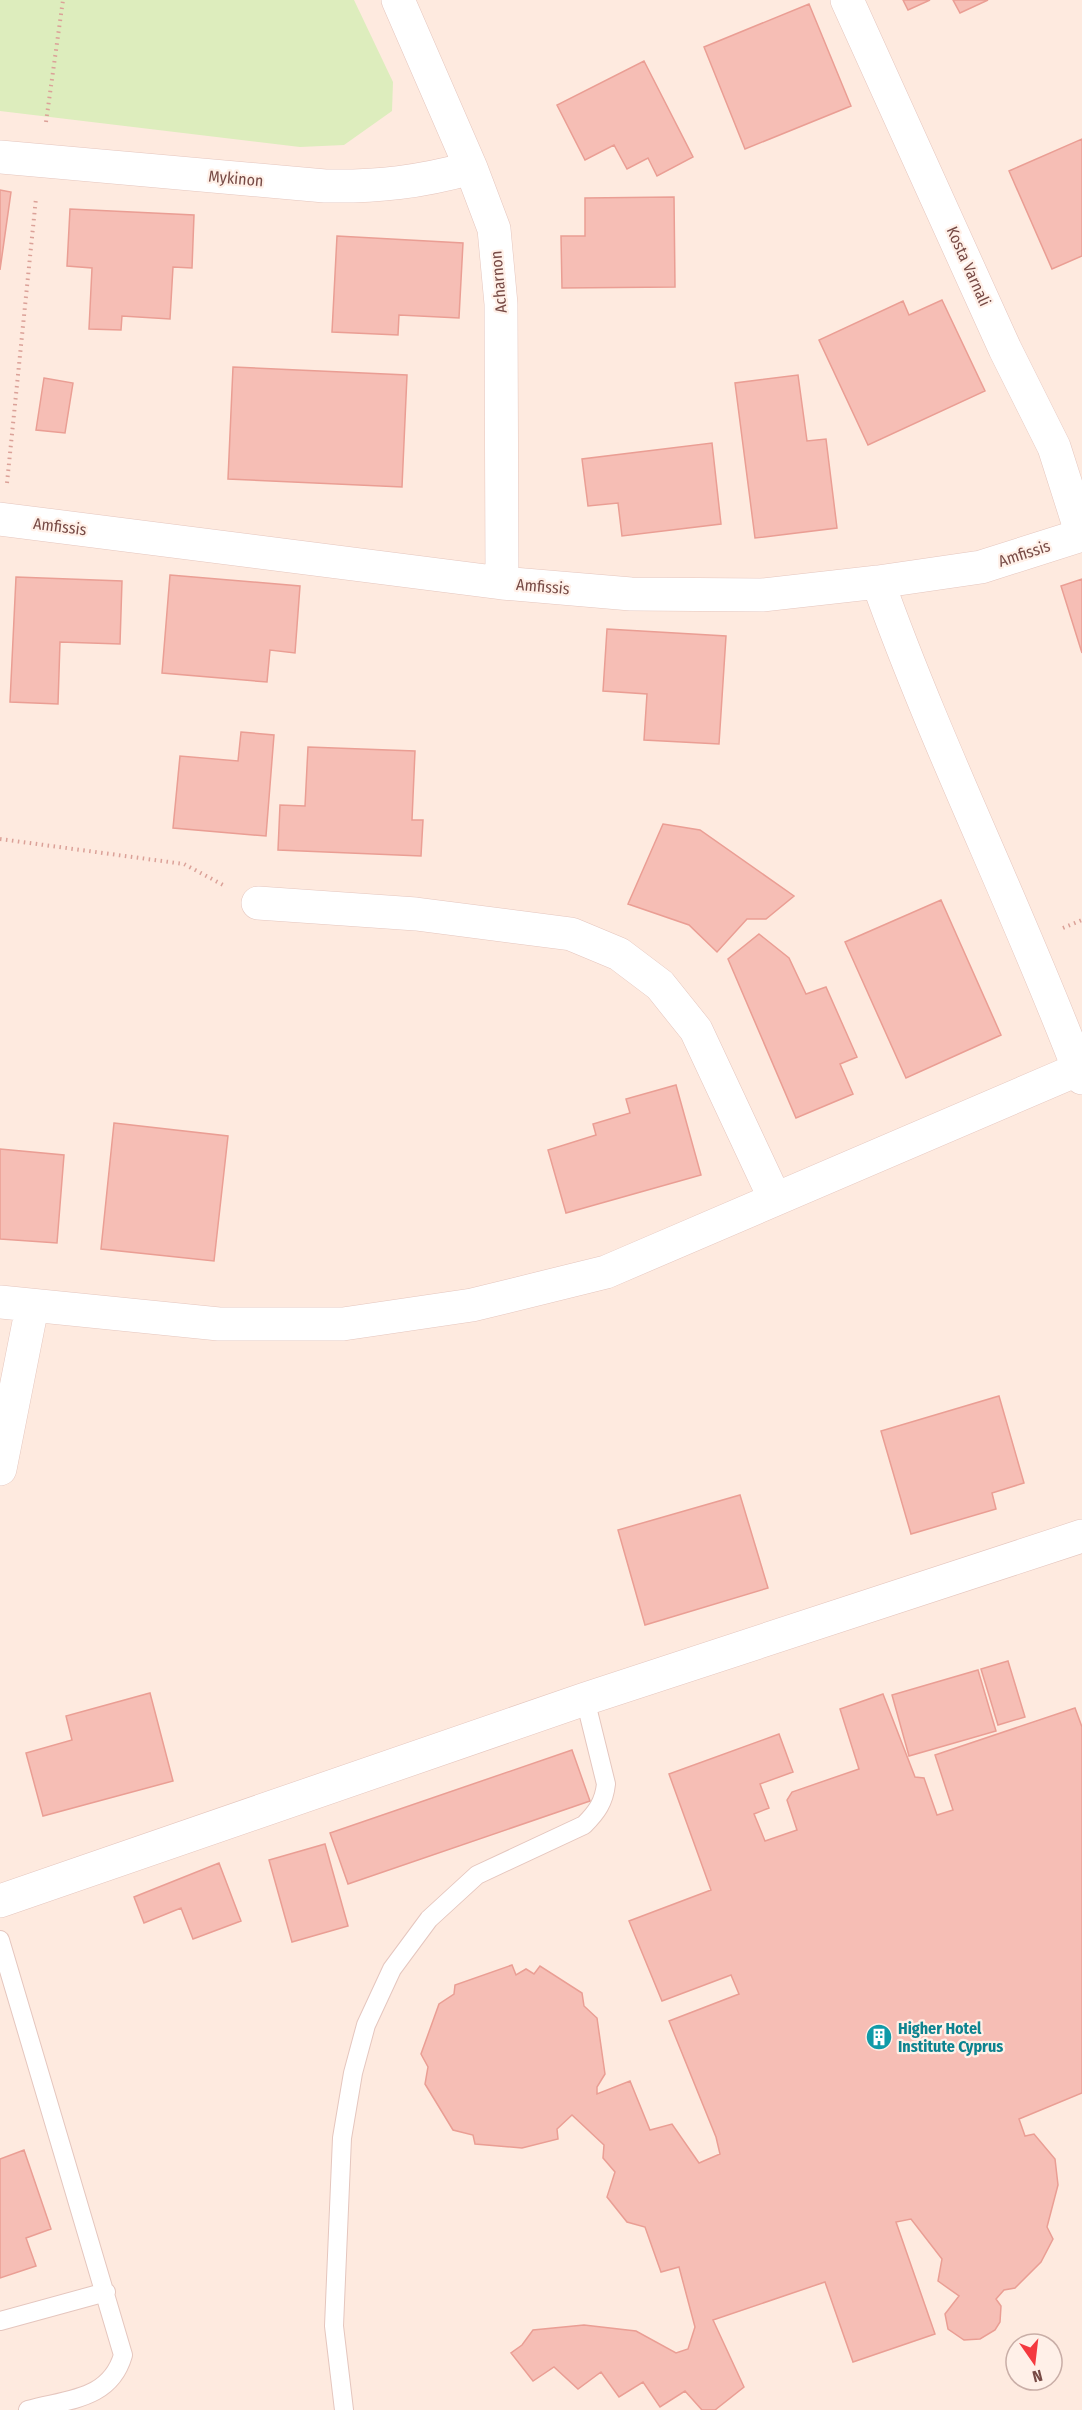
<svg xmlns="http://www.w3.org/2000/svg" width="1082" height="2410" font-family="'Fira Sans Condensed',sans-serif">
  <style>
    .green { fill: #ddedbd }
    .building { fill: #f6beb5; stroke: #ea9e94; stroke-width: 1.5 }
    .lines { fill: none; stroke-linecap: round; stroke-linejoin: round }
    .lane-casing { stroke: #e5c6be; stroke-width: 20 }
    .street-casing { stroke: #e5c6be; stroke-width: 34 }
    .path { stroke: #dba198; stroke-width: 4; stroke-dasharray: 1.5 4.5; stroke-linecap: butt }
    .lane { stroke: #fff; stroke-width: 18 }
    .street { stroke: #fff; stroke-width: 33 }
    .labels { text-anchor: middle; stroke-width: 4.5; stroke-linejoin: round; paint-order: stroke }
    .street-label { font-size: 16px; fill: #774a45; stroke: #fff0e8 }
    .culture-label { font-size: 16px; font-weight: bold; fill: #0d838f; stroke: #fff0e8; text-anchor: start }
  </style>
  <rect width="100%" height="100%" fill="#feeadf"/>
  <path class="green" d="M0 0H354L393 82 392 111 344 145 300 147 0 111Z"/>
  <path class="building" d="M903 0H930L908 10Z
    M953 0H988L960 13Z
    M809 4 851 106 745 149 704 47Z
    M644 61 693 157 657 176 648 158 627 169 614 145 585 160 557 105Z
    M1082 139V256L1052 269 1009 171Z
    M0 190 11 192 0 270Z
    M674 197 675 287 562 288 561 236H585V198Z
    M70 209 194 215 192 268 173 267 170 319 122 316 121 330 89 329 92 268 67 266Z
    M337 236 463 243 459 318 399 315 398 335 332 332Z
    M942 300 985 391 868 445 819 340 903 301 909 315Z
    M233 367 407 375 402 487 228 479Z
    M798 375 807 441 826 439 837 528 755 538 735 383Z
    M44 378 73 383 65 433 36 430Z
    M712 443 721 524 622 536 618 503 588 506 582 459Z
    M170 575 300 586 295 653 270 650 267 682 162 673Z
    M16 577 122 581 120 644 60 642 58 704 10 702Z
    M1082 579V653L1061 586Z
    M607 629 726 636 719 744 644 740 647 694 603 691Z
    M241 732 274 735 266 836 173 828 180 756 238 761Z
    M308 747 415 751 412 820H423L421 856 278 850 280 805 305 806Z
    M663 824 700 830 794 896 766 919H747L717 952 689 925 628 904Z
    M941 900 1001 1035 906 1078 845 942Z
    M759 934 789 958 806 994 826 987 857 1057 840 1064 853 1094 796 1118 728 959Z
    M676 1085 701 1175 566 1213 548 1150 596 1135 593 1124 630 1113 626 1099Z
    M114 1123 228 1136 214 1261 101 1249Z
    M0 1149 64 1155 57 1243 0 1239Z
    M999 1396 1024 1483 992 1493 996 1509 911 1534 881 1431Z
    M740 1495 768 1588 645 1625 618 1530Z
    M1008 1661 1025 1717 998 1725 981 1669Z
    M978 1670 996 1731 909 1756 892 1695Z
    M150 1693 173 1781 43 1816 26 1753 72 1740 66 1716Z
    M883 1694 915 1777 924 1778 937 1815 953 1810 935 1755 1075 1708 1082 1727V2093L1019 2119 1025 2136 1034 2134 1055 2159 1058 2185 1047 2227 1053 2239 1041 2262 1015 2288 1004 2290 996 2299 1001 2306 1000 2322 995 2330 980 2339 964 2340 948 2329 945 2314 959 2296 938 2281 942 2259 911 2219 896 2222 935 2334 853 2362 825 2282 713 2320 744 2387 715 2410H702L685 2391 660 2407 643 2382 619 2397 601 2372 578 2389 554 2367 533 2381 511 2353 522 2345 533 2330 584 2325 636 2331 676 2353 688 2349 695 2327 679 2267 661 2272 645 2227 627 2222 607 2197 615 2172 603 2158 604 2145 572 2115 557 2129 558 2139 522 2148 475 2144 473 2135 453 2130 425 2084 428 2067 421 2054 439 2004 454 1994 455 1985 512 1965 516 1975 526 1969 534 1974 540 1966 582 1993 584 2006 597 2018 605 2074 597 2087V2094L630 2081 650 2130 672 2124 699 2163 720 2154 716 2137 669 2021 739 1994 731 1975 662 2001 629 1921 711 1890 669 1774 779 1734 793 1772 760 1784 769 1808 754 1814 765 1841 797 1830 787 1800 792 1792 859 1769 840 1709Z
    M572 1750 590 1801 348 1884 330 1833Z
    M325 1844 348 1926 292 1942 269 1860Z
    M219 1863 241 1921 193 1939 181 1908 144 1923 134 1897Z
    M24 2150 51 2229 26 2238 36 2266 0 2278V2159Z"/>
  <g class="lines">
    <defs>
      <path id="lane" d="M0 1940 123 2355C110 2400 68 2399 28 2410
        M0 2321 106 2292
        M344 2410 334 2326 342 2138 353 2073 366 2025 392 1969 429 1919 477 1875 584 1825C597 1812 604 1802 606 1784L585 1699"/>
      <path id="street" d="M398 0 471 168 494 229 501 304 502 583
        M0 157 325 186C378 187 420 182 471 168
        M0 519 502 583 631 594 762 595 878 582 981 567 1082 535 1054 447 1005 349 847 0
        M878 582C938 750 1019 911 1082 1078
        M258 903 416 914 571 934 619 954 660 985 696 1030 775 1199
        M0 1302 219 1324H343L472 1305 606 1272 1079 1069
        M0 1469 32 1307
        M0 1901 585 1699 1082 1536"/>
    </defs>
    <use href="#lane" class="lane-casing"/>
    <use href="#street" class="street-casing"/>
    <path class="path" d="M46 122 63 0
      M7 483 36 198
      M0 839 184 864 225 886
      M1063 928 1082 920"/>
    <use href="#lane" class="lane"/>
    <use href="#street" class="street"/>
  </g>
  <defs>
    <symbol id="building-disc" viewBox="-11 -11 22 22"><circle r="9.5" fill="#0f9aa8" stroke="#fff0e8"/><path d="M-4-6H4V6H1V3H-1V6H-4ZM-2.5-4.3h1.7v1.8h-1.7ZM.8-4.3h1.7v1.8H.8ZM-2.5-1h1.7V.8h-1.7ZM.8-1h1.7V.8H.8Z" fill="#fff"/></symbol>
  </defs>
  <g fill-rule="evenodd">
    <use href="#building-disc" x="864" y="2022" width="30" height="30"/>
  </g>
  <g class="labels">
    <g class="street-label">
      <text transform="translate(236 178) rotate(5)" y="6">Mykinon</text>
      <text transform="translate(969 266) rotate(66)" y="6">Kosta Varnali</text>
      <text transform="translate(498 282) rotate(-95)" y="6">Acharnon</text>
      <text transform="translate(60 526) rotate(7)" y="6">Amfissis</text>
      <text transform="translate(1024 553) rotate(-18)" y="6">Amfissis</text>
      <text transform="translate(543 586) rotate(5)" y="6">Amfissis</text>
    </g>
    <g class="culture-label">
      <text x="898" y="2034">Higher Hotel<tspan x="898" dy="18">Institute Cyprus</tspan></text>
    </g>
  </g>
  <g transform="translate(1034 2362) rotate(166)"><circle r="28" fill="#fff0e8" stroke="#c9aea7" stroke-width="1.5"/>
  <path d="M0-4.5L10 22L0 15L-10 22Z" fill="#f4393f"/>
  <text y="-9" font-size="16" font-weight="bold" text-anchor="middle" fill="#774a45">N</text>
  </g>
</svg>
